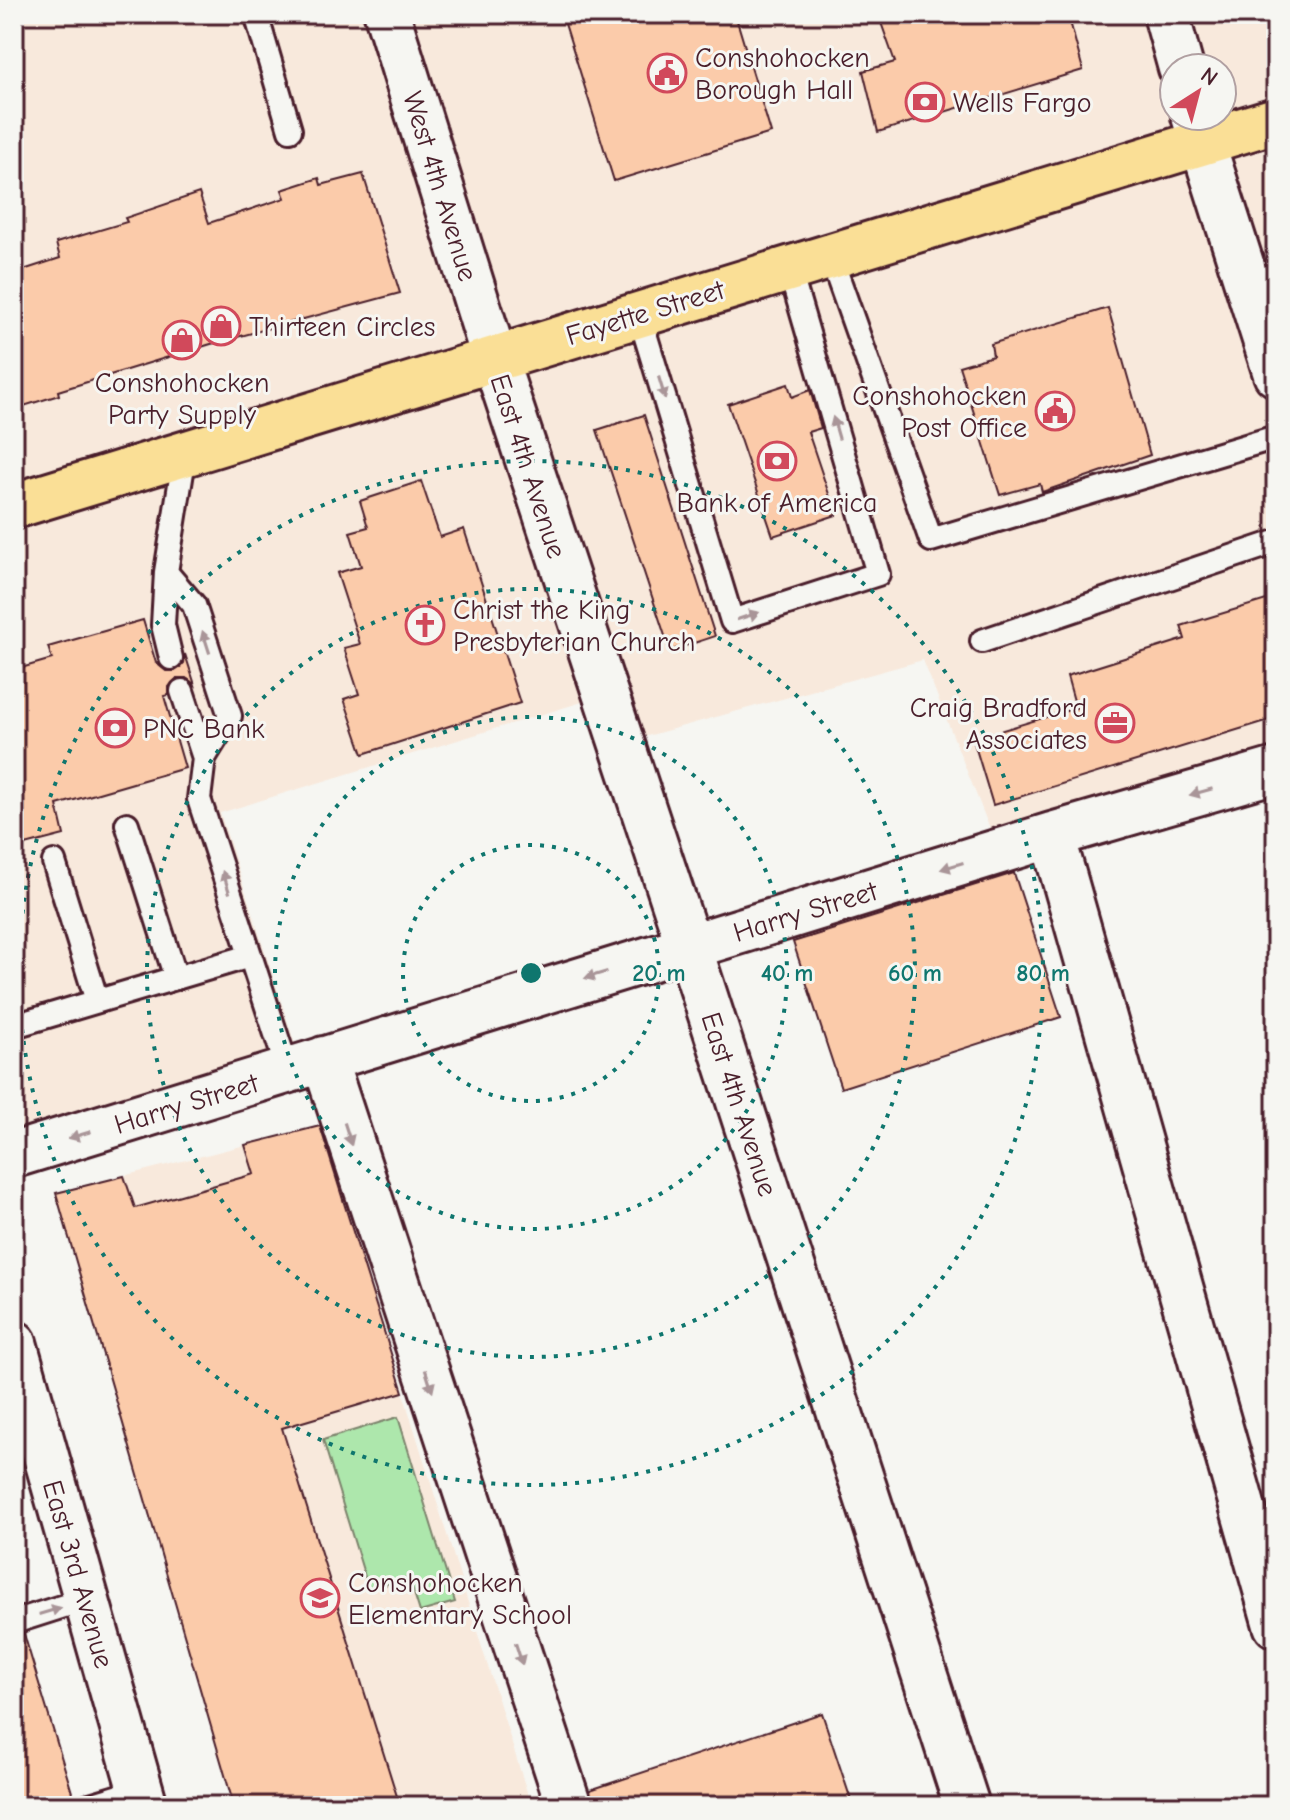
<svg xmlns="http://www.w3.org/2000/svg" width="1290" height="1820" font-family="'Comic Neue',sans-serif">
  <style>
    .built { fill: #f8e9dc; fill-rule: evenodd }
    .green { fill: #ade7ac; stroke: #7c836c; stroke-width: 2 }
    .building { fill: #fbcbaa; stroke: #4a1f2b; stroke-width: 2 }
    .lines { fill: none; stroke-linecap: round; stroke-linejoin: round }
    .lane-casing { stroke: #4a1f2b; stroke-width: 28 }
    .street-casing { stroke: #4a1f2b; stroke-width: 50 }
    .primary-casing { stroke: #4a1f2b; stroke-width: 50 }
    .lane { stroke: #f6f6f2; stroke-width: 22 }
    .street { stroke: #f6f6f2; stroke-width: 44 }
    .primary { stroke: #fadf96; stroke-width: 44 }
    .oneway { fill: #a99598 }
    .ring { fill: none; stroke: #0f766e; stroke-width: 4; stroke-dasharray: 4 8 }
    .labels { text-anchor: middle; stroke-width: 6; stroke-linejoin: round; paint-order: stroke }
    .poi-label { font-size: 28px; fill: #4a1f2b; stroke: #f6f6f2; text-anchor: start }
    .street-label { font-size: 28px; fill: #4a1f2b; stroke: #f6f6f2 }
    .centre { fill: #0f766e; stroke: #f6f6f2; stroke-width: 4 }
    .ring-label { font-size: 24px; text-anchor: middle; font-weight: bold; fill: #0f766e; stroke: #f6f6f2; stroke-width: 6; stroke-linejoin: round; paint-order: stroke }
  </style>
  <rect width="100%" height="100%" fill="#f6f6f2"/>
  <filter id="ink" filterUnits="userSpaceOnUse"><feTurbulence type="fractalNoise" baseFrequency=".0125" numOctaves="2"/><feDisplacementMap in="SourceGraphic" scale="16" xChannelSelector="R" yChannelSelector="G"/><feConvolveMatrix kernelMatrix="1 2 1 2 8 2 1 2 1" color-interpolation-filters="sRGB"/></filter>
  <g filter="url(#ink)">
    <path class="built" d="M14 14H1276V770L999 852 923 660 622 743 605 695 220 813 302 1066 14 1155ZM1174 68H1222V116H1174Z
      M320 1126 531 1805 234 1806 56 1193Z"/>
    <path class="green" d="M398 1417 455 1602 420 1612 409 1577 369 1590 323 1440Z"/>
    <path class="building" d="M562 14H735L771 133 614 181Z
      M878 14H1068L1083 70 878 132 863 71 895 62Z
      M363 174 400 293 211 344 58 391 59 395 14 409V273L60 258 56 243 127 222 125 218 199 193 209 223 285 198 282 190 319 178 321 185Z
      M1108 308 1150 455 1042 492 1040 484 1000 495 959 366 993 356 991 344Z
      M788 384 792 397 810 390 821 428 808 432 836 515 773 536 728 404Z
      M644 415 715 636 670 651 597 430Z
      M421 481 440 537 464 529 520 703 363 754 344 699 359 694 344 648 360 644 337 573 361 566 350 532 368 527 360 501Z
      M1276 597V718L993 805 973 739 1076 708 1067 676 1185 639 1181 626Z
      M143 620 156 663 166 671H175L184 663 185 654 195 685 186 678H177L169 687V695L164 696 185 768 57 805 64 835 14 848V670L52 659 48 647Z
      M1014 873 1061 1017 841 1088 793 942Z
      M320 1126 403 1392 282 1428 400 1806H234L56 1193 124 1176 135 1208 254 1174 245 1145Z
      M24 1634 74 1799 50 1806H14V1636Z
      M822 1713 853 1806H593L590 1790Z"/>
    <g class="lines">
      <defs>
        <path id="lane" d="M256 14 290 130
          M830 255 931 540 1276 437
          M639 314 732 621 878 574 789 268
          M185 453 166 572 194 605 230 716 204 758
          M166 572 163 625 171 658
          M982 641 1276 542
          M182 691 204 758 199 799 288 1071
          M127 824 176 978
          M54 862 97 1001
          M14 1026 250 956
          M14 1622 86 1599
          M87 1806 140 1790"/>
        <path id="street" d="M387 14 494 357 689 947 967 1806
          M1166 14 1181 68
          M1194 116 1276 374
          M1052 835 1276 1625
          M324 1059 569 1806
          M14 1155 1052 835 1276 770
          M14 1343 145 1806"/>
        <path id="primary" d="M14 506 1276 120"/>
      </defs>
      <use href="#lane" class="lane-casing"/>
      <use href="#street" class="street-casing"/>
      <use href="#primary" class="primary-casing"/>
      <use href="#lane" class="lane"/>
      <use href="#street" class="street"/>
      <use href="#primary" class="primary"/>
    </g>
    <defs><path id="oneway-solid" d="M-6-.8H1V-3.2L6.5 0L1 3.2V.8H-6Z" transform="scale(2)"/></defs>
    <g class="oneway">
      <use href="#oneway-solid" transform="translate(662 388) rotate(73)"/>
      <use href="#oneway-solid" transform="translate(836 428) rotate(-106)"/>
      <use href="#oneway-solid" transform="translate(748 616) rotate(-18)"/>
      <use href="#oneway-solid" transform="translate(206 642) rotate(-108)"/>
      <use href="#oneway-solid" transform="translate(1201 792) rotate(164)"/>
      <use href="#oneway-solid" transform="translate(952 866) rotate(163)"/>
      <use href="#oneway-solid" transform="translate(226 882) rotate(-108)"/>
      <use href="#oneway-solid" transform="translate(596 975) rotate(163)"/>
      <use href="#oneway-solid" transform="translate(348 1134) rotate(72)"/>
      <use href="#oneway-solid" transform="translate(80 1135) rotate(163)"/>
      <use href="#oneway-solid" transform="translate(429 1381) rotate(72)"/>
      <use href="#oneway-solid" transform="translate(50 1611) rotate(-17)"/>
      <use href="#oneway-solid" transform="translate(519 1654) rotate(72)"/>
    </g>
  </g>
  <g class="ring">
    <circle cx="531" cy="973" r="128"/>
    <circle cx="531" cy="973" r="256"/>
    <circle cx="531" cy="973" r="384"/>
    <circle cx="531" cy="973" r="512"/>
  </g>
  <defs>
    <symbol id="civic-ring" viewBox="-11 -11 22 22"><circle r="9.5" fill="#f6f6f2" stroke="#d1495b" stroke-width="1.5"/><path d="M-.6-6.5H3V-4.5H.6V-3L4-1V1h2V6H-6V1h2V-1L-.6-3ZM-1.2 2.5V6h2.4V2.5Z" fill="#d1495b"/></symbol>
    <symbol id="bank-ring" viewBox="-11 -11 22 22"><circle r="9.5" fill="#f6f6f2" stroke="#d1495b" stroke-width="1.5"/><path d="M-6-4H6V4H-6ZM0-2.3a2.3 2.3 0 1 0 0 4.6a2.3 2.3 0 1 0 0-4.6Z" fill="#d1495b"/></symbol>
    <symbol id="shop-ring" viewBox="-11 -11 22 22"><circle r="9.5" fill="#f6f6f2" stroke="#d1495b" stroke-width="1.5"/><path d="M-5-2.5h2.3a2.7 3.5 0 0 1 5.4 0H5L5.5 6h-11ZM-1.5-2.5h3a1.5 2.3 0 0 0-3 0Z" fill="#d1495b"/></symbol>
    <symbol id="church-ring" viewBox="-11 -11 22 22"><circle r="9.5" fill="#f6f6f2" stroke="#d1495b" stroke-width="1.5"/><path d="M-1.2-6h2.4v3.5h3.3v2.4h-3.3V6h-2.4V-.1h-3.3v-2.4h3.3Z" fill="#d1495b"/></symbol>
    <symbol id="office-ring" viewBox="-11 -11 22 22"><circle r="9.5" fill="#f6f6f2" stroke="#d1495b" stroke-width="1.5"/><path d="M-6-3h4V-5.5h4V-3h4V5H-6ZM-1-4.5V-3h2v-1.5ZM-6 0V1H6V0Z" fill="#d1495b"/></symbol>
    <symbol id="school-ring" viewBox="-11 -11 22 22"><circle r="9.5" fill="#f6f6f2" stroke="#d1495b" stroke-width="1.5"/><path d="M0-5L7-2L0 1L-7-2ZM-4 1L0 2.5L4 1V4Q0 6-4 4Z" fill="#d1495b"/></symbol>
  </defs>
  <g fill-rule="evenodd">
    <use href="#civic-ring" x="645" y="51" width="44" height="44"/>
    <use href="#bank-ring" x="903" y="80" width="44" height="44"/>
    <use href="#shop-ring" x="199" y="304" width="44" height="44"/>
    <use href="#shop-ring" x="160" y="318" width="44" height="44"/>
    <use href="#civic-ring" x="1033" y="389" width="44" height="44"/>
    <use href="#bank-ring" x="755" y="439" width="44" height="44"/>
    <use href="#church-ring" x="403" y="603" width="44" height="44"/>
    <use href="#office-ring" x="1093" y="701" width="44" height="44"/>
    <use href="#bank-ring" x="93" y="706" width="44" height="44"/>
    <use href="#school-ring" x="298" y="1576" width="44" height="44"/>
  </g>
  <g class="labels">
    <g class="poi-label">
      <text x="695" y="67">Conshohocken<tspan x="695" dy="32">Borough Hall</tspan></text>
      <text x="953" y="112">Wells Fargo</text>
      <text x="249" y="336">Thirteen Circles</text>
      <text x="182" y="392" text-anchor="middle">Conshohocken<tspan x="182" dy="32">Party Supply</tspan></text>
      <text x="1027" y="405" text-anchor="end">Conshohocken<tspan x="1027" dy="32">Post Office</tspan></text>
      <text x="777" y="512" text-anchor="middle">Bank of America</text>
      <text x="453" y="619">Christ the King<tspan x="453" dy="32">Presbyterian Church</tspan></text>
      <text x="1087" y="717" text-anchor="end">Craig Bradford<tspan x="1087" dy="32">Associates</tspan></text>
      <text x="143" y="738">PNC Bank</text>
      <text x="348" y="1592">Conshohocken<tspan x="348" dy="32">Elementary School</tspan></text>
    </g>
    <g class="street-label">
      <text transform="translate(441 186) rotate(73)" y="10">West 4th Avenue</text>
      <text transform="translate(645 312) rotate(-17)" y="10">Fayette Street</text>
      <text transform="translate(529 466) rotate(72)" y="10">East 4th Avenue</text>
      <text transform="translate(805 911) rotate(-17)" y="10">Harry Street</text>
      <text transform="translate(186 1103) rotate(-17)" y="10">Harry Street</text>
      <text transform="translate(740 1104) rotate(72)" y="10">East 4th Avenue</text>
      <text transform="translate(79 1574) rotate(74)" y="10">East 3rd Avenue</text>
    </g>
  </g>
  <circle cx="531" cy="973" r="12" class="centre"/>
  <g class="ring-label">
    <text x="659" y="981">20 m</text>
    <text x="787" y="981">40 m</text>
    <text x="915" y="981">60 m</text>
    <text x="1043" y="981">80 m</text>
  </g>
  <rect width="1290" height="1820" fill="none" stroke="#f6f6f2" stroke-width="48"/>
  <rect x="24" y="24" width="1242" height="1772" fill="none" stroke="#4a1f2b" stroke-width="3" filter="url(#ink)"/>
  <g transform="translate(1198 92) rotate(36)"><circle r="38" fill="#f6f6f2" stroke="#b1a0a2" stroke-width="2"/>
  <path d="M0-6L14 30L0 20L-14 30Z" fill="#d1495b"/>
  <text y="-12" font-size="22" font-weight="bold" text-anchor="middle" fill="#4a1f2b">N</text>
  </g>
</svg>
